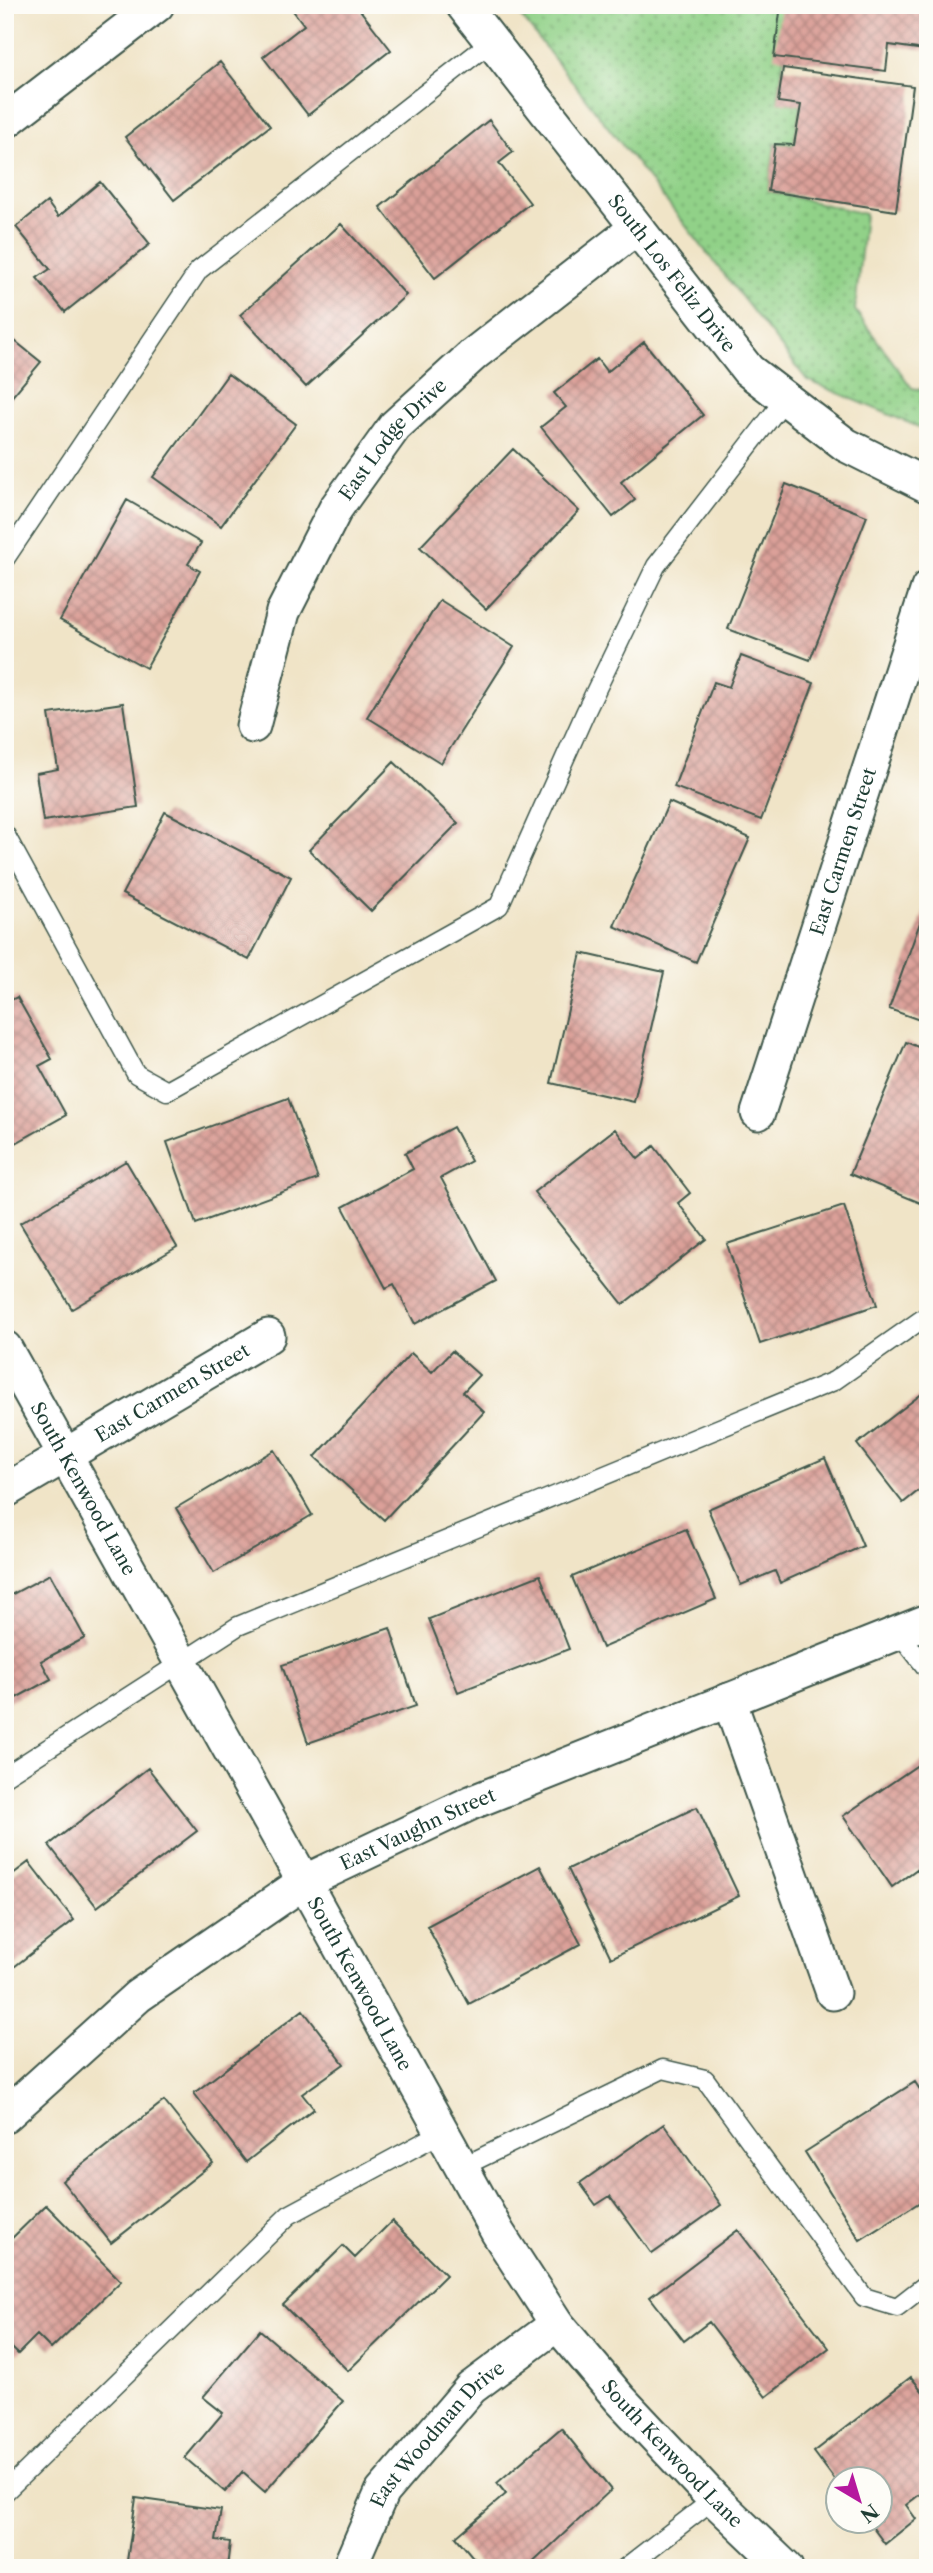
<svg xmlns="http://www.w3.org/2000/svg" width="933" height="2573" font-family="'Libre Caslon Text',serif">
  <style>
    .grass { fill: url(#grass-dots); stroke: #58875e; stroke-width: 2 }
    .building { fill: url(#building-cross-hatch) }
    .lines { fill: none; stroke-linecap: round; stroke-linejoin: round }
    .lane-casing { stroke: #3e564a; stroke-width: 21 }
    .street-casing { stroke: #3e564a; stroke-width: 37 }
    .lane { stroke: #fff; stroke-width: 18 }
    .street { stroke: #fff; stroke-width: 33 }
    .labels { text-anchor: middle; stroke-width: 5; stroke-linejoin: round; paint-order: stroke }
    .street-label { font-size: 19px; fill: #1f3d34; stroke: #fdfcf7 }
  </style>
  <defs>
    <pattern id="grass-dots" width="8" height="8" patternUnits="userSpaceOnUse" patternTransform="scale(1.75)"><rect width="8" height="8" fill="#91d188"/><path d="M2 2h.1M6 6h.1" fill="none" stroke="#76ab70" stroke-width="1.8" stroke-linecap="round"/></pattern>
    <pattern id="building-cross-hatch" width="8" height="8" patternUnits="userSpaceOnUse" patternTransform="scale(1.75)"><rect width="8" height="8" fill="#dba099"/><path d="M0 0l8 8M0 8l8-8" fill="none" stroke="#b1847e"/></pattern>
  </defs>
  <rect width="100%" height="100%" fill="#fdfcf7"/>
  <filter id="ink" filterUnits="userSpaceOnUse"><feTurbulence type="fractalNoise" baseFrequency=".0143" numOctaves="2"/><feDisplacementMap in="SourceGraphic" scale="14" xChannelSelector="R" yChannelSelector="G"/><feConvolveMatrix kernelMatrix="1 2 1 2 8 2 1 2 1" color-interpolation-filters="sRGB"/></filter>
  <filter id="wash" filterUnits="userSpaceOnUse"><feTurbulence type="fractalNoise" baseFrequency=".00686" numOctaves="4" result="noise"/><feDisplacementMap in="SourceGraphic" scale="28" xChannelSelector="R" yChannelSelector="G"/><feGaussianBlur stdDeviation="1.57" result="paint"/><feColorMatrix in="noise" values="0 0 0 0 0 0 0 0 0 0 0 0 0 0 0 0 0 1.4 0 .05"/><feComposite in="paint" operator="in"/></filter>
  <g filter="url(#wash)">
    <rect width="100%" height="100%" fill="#f0e4c7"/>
    <path class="grass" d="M512 5H791L778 101 801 105 794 145 775 144 768 191 865 214 855 310 912 388 928 391V431L807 380Z"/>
    <g id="blocks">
      <path class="building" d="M295 5H356L391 50 308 115 263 57 304 25 291 8Z
        M781 5H928L925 50 889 45 886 71 774 57Z
        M220 62 270 126 174 200 125 137Z
        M783 68 913 86 896 211 768 191 775 144 794 145 801 105 778 102Z
        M489 120 513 152 499 163 530 203 435 278 380 207Z
        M100 182 150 244 65 312 37 278 50 269 16 227 47 202 58 217Z
        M341 224 406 295 306 387 240 315Z
        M5 333 41 362 5 405Z
        M644 342 703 415 621 482 635 500 613 517 541 427 566 407 554 393 597 359 607 372Z
        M228 374 296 424 221 526 153 477Z
        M513 449 579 511 486 609 420 547Z
        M786 484 867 516 810 660 728 629Z
        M127 500 201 543 188 564 200 571 146 668 60 620Z
        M440 600 514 647 441 763 367 717Z
        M741 656 814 683 761 820 674 787 714 682 729 687Z
        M123 703 138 807 43 821 36 773 58 769 49 714Z
        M394 762 458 823 371 911 309 850Z
        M669 802 750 838 696 962 614 926Z
        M165 812 291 877 249 960 122 894Z
        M927 903H928V1023L889 1009Z
        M581 953 664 972 634 1102 551 1083Z
        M17 997 52 1059 39 1066 66 1115 5 1149V1003Z
        M906 1042 928 1051V1206L850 1174Z
        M288 1098 318 1179 196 1224 167 1142Z
        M453 1127 471 1161 441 1178 496 1281 415 1324 394 1284 386 1288 343 1207 413 1169 405 1153Z
        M615 1129 638 1159 654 1146 690 1193 678 1203 706 1239 623 1304 534 1192Z
        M126 1161 177 1247 72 1309 20 1223Z
        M844 1206 877 1305 760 1344 727 1244Z
        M452 1351 479 1375 463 1392 484 1412 384 1520 315 1457 411 1353 432 1372Z
        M928 1389V1483L903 1503 857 1444Z
        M274 1450 312 1515 214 1573 176 1508Z
        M825 1458 863 1546 780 1583 775 1571 741 1585 708 1509Z
        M686 1529 716 1599 602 1648 572 1577Z
        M50 1574 85 1638 41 1661 51 1679 5 1704V1598Z
        M540 1575 569 1649 458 1692 429 1619Z
        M390 1628 416 1706 308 1743 282 1665Z
        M928 1758V1885L917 1869 892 1887 843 1816Z
        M148 1768 197 1831 97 1907 49 1845Z
        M697 1807 739 1896 611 1958 568 1869Z
        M29 1862 74 1920 5 1974V1880Z
        M540 1866 581 1944 469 2004 427 1926Z
        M303 2010 344 2064 302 2094 314 2109 246 2162 194 2093Z
        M915 2082 928 2102V2197L860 2240 805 2152Z
        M164 2101 213 2163 111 2243 62 2181Z
        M664 2124 721 2205 652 2254 610 2196 596 2205 580 2183Z
        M46 2205 121 2281 51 2349 37 2335 18 2354 5 2341V2245Z
        M392 2221 446 2275 348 2371 283 2305 343 2246 355 2258Z
        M738 2230 829 2348 766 2397 709 2322 684 2341 650 2297Z
        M260 2330 343 2401 265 2492 242 2472 225 2492 185 2458 223 2413 203 2397Z
        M911 2377 928 2398V2488L906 2505 916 2519 885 2544 867 2520H880V2478H838V2484L814 2452Z
        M561 2428 611 2490 527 2568H482L456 2537 506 2494 497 2483Z
        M136 2498 221 2510 216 2540 230 2542 227 2568H126Z"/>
    </g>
  </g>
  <g filter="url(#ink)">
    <use href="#blocks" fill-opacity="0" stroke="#3e564a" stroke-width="2"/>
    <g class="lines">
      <defs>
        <path id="lane" d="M5 559 199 270 491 42
          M5 834 136 1074 167 1091 499 906 586 711 656 566 785 399
          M899 1633 928 1670
          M5 1776 238 1626 834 1381 928 1315
          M462 2167 663 2069 705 2079 864 2297 897 2307 928 2283
          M5 2492 289 2215 441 2133
          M625 2568 714 2499"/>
        <g id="street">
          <path id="s1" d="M463 5 748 370 846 445 928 486"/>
          <path d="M5 122 157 5"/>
          <path id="s2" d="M253 726 283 612 336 508 395 426 474 354 636 228"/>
          <path id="s3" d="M758 1113 928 588"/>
          <path id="s4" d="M5 1348 304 1882 498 2233 557 2324 620 2399 714 2499 786 2568"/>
          <path id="s5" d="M5 1491 268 1336"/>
          <path d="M729 1700 833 1993"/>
          <path id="s6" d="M5 2116 138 1996 304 1882 473 1802 928 1621"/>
          <path id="s7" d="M349 2568 382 2492 471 2388 557 2324"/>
        </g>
      </defs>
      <use href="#lane" class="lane-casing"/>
      <use href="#street" class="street-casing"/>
      <use href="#lane" class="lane"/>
      <use href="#street" class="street"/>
    </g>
  </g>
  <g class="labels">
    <g class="street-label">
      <text dy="7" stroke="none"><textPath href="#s1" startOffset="340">South Los Feliz Drive</textPath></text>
      <text dy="7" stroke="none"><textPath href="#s2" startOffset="324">East Lodge Drive</textPath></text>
      <text dy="7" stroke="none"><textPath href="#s3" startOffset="275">East Carmen Street</textPath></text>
      <text dy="7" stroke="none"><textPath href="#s5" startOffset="194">East Carmen Street</textPath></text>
      <text dy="7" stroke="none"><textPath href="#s4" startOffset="161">South Kenwood Lane</textPath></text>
      <text dy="7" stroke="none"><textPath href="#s6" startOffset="506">East Vaughn Street</textPath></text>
      <text dy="7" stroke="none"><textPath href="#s4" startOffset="728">South Kenwood Lane</textPath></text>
      <text dy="7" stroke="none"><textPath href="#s7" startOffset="163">East Woodman Drive</textPath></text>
      <text dy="7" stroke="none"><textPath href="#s4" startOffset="1295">South Kenwood Lane</textPath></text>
    </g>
  </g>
  <rect width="933" height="2573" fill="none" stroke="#fdfcf7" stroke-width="28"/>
  <g transform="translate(859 2500) rotate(142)"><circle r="33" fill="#fdfcf7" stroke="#a4b0a9" stroke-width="2"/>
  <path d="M0-5L12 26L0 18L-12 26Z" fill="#b5179e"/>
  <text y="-10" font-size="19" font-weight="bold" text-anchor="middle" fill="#1f3d34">N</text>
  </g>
</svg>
